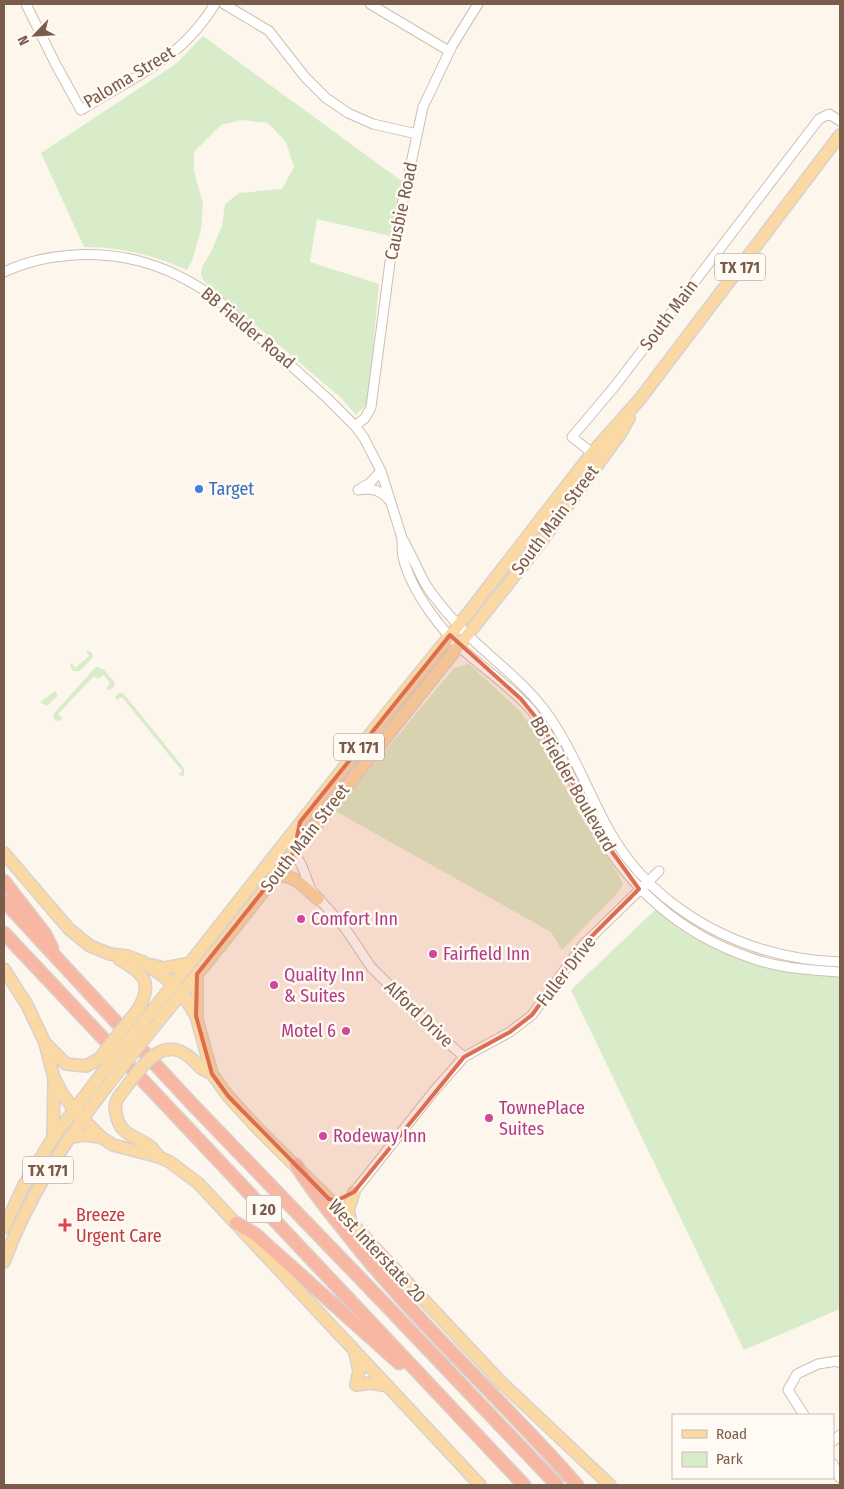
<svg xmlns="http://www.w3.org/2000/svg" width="844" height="1489" font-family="'Fira Sans Condensed',sans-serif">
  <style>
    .green { fill: #d8ecc9 }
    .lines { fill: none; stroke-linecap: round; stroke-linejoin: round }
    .minor-casing { stroke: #d1beb0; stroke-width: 11 }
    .major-casing { stroke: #dad1cd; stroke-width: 14 }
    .highway-casing { stroke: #dad1cd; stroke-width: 15 }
    .minor { stroke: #fff; stroke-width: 9 }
    .major { stroke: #fbd9a5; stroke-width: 11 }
    .highway { stroke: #f7b7a3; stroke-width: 12 }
    .major-bridge-casing { stroke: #dad1cd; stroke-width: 14; stroke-linecap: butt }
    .major-bridge { stroke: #fbd9a5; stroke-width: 11 }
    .marked { fill: #dc6d51; fill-opacity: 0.2; stroke: #dc6d51; stroke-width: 4; stroke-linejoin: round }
    .shop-dot { fill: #3f7fe0; stroke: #fffaf3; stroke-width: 2 }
    .hotel-dot { fill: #d1479c; stroke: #fffaf3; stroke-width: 2 }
    .health-dot { fill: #e0444e; stroke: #fffaf3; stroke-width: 2 }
    .labels { text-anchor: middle; stroke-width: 5; stroke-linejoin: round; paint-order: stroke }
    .shield { fill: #fffaf3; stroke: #a28b7f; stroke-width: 1 }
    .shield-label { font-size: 16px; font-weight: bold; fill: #7a5c4d }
    .street-label { font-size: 18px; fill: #7a5c4d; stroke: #fffaf3 }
    .shop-label { font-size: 18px; fill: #366cbe; stroke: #fffaf3; text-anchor: start }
    .hotel-label { font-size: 18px; fill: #b23c85; stroke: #fffaf3; text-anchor: start }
    .health-label { font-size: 18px; fill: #be3a42; stroke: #fffaf3; text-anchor: start }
  </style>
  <rect width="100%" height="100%" fill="#fdf6ec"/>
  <path class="green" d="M203 36 403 182 390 236 317 219 310 262 379 284 368 403 356 415 340 397 204 281 201 275 202 267 211 252 222 226 225 204 239 193 282 189 294 167 286 142 268 123 242 120 221 125 194 152V171L203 204 201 229 192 261 187 270C154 255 119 247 84 247L41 153 176 64Z
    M87 650 92 653 93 657 80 671H73L70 665 72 663 75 668 89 656 86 651Z
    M469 664 519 710 542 741 578 812 617 872 623 885 615 896 562 950 551 932 335 811 454 668Z
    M98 667 104 670 115 683 114 687 109 690 106 688 110 684 104 675 98 679 94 676 58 714 63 719 59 721 55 720 53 716 55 712 95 668Z
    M55 691 58 695 47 706 40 702Z
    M119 693H123L184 768V776L178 775 182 771 122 697 117 700 115 697Z
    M656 909 680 927 706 942 777 969 809 974 840 976V1309L744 1350 571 990Z"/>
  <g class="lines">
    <defs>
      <path id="minor" d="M26 4 55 63 81 110C113 90 149 72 178 48 193 35 205 20 215 4
        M224 4 269 31 305 77 326 98 348 113 373 124 417 134
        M370 4 449 51
        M4 272C44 253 96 250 139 261 167 268 193 282 217 299L327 398 355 426 364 438 381 471 402 538
        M355 426 365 418 371 407 390 262 423 107 452 46 478 4
        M592 453 572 437 615 386 819 119 829 114 840 121
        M361 488 370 483 381 471
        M358 490C371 488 380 489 389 500
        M294 852 302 866 311 890 345 928 371 967 435 1031 464 1057
        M840 962C748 959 657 914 610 832 587 791 572 746 543 708 519 677 486 655 459 626 448 614 435 599 426 585 417 569 411 553 402 538 402 544 402 551 403 557 411 591 443 634 470 656 491 674 514 690 532 711 558 744 573 784 592 821 626 886 680 934 751 958 779 968 810 970 840 972
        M354 1192 434 1091 464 1057 510 1032 532 1015 582 946 659 871
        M804 1415 788 1390 797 1374 818 1364 837 1361 840 1363
        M833 1441 840 1435
        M833 1464 840 1478"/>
      <path id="major" d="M4 853 69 929 90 946 110 954 127 956 143 962 163 976 181 992 196 1016 212 1074 228 1096 260 1131 329 1199 500 1381 610 1485
        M275 871V876C295 874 304 887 318 899
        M119 959C142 973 154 980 139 1008
        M152 965 164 968 190 963
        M4 969 27 1005 45 1043 54 1078 62 1093 74 1110 101 1137 113 1145 159 1157 170 1162 199 1184 480 1485
        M197 1014V974
        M149 1015 375 728 469 612 592 453 640 399 840 135
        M153 1028 208 961 535 550 620 434 629 418
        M46 1044 66 1064 86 1066
        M192 1059 201 1068 212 1074
        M120 1095C116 1100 114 1106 116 1113 120 1137 136 1135 151 1147 154 1150 156 1154 159 1156
        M53 1138 54 1079
        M69 1138 84 1135 101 1137
        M351 1222 348 1210 354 1192
        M4 1228 24 1185 53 1138 103 1072
        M4 1262C28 1197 65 1141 107 1086
        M355 1353 359 1371 356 1385 371 1383 388 1386"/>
      <path id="highway" d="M4 881 45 934 52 948
        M4 901 193 1105 383 1302 557 1485
        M4 933 524 1485
        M296 1165C310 1188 326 1208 343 1229 414 1321 501 1398 577 1485
        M236 1223 255 1234 399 1363"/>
    </defs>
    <use href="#minor" class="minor-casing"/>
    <use href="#major" class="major-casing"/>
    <use href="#highway" class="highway-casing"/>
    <use href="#minor" class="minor"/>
    <use href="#major" class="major"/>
    <use href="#highway" class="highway"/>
    <defs>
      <path id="major-bridge" d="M86 1066 99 1059 139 1008
        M103 1072 149 1015
        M107 1086 153 1028
        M120 1095C138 1073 160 1030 192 1059"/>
    </defs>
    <use href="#major-bridge" class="major-bridge-casing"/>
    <use href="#major-bridge" class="major-bridge"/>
  </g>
  <path class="marked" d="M450 635 521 699 543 726 600 835 639 889 582 946 532 1015 510 1032 464 1057 354 1192 336 1201 329 1199 228 1096 212 1074 196 1016 197 974 294 852 300 822Z"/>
  <circle class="shop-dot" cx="199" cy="489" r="5"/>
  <g class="hotel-dot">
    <circle cx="301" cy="919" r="5"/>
    <circle cx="433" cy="954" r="5"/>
    <circle cx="274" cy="985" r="5"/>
    <circle cx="346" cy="1031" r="5"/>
    <circle cx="489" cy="1118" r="5"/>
    <circle cx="323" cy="1136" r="5"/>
  </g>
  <path class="health-dot" d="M62.5 1217.5h5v5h5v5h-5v5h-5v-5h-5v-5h5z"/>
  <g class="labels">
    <g class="shield">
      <rect x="715" y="253.5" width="50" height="27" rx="4"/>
      <rect x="334" y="733.5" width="50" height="27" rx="4"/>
      <rect x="23" y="1156.5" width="50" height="27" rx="4"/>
      <rect x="246.5" y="1195.5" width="35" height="27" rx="4"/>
    </g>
    <g class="shield-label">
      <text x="740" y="273">TX 171</text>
      <text x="359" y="753">TX 171</text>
      <text x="48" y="1176">TX 171</text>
      <text x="264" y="1215">I 20</text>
    </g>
    <g class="street-label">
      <text transform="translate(129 77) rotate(-31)" y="6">Paloma Street</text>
      <text transform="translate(401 211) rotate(-78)" y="6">Causbie Road</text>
      <text transform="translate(669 315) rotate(-53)" y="6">South Main</text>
      <text transform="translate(248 328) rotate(40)" y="6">BB Fielder Road</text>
      <text transform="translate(555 520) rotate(-53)" y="6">South Main Street</text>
      <text transform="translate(573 784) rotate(60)" y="6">BB Fielder Boulevard</text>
      <text transform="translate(305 838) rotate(-52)" y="6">South Main Street</text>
      <text transform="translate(566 971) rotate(-52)" y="6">Fuller Drive</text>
      <text transform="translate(419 1014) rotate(44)" y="6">Alford Drive</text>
      <text transform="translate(377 1251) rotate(47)" y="6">West Interstate 20</text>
    </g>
    <g class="shop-label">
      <text x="209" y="495">Target</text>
    </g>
    <g class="hotel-label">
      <text x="311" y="925">Comfort Inn</text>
      <text x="443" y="960">Fairfield Inn</text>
      <text x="284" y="981">Quality Inn<tspan x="284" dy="21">&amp; Suites</tspan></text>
      <text x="336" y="1037" text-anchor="end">Motel 6</text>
      <text x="499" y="1114">TownePlace<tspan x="499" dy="21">Suites</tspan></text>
      <text x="333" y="1142">Rodeway Inn</text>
    </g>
    <g class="health-label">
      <text x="76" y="1221">Breeze<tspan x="76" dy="21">Urgent Care</tspan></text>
    </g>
  </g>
  <rect width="844" height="1489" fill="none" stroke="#7a5c4d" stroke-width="10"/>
  <rect x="672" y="1414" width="162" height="65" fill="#fffaf3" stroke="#cabbb1"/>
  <rect x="682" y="1430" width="25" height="8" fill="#fbd9a5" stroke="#cabbb1"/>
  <text x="716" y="1439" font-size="15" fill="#7a5c4d">Road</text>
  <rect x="682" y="1452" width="25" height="15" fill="#d8ecc9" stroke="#cabbb1"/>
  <text x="716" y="1464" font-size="15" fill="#7a5c4d">Park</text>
  <g transform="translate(35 35) rotate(245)" stroke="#fffaf3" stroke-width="4" paint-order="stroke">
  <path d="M0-4L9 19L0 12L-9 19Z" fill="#7a5c4d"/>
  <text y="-8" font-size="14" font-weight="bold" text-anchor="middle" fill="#7a5c4d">N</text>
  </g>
</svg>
